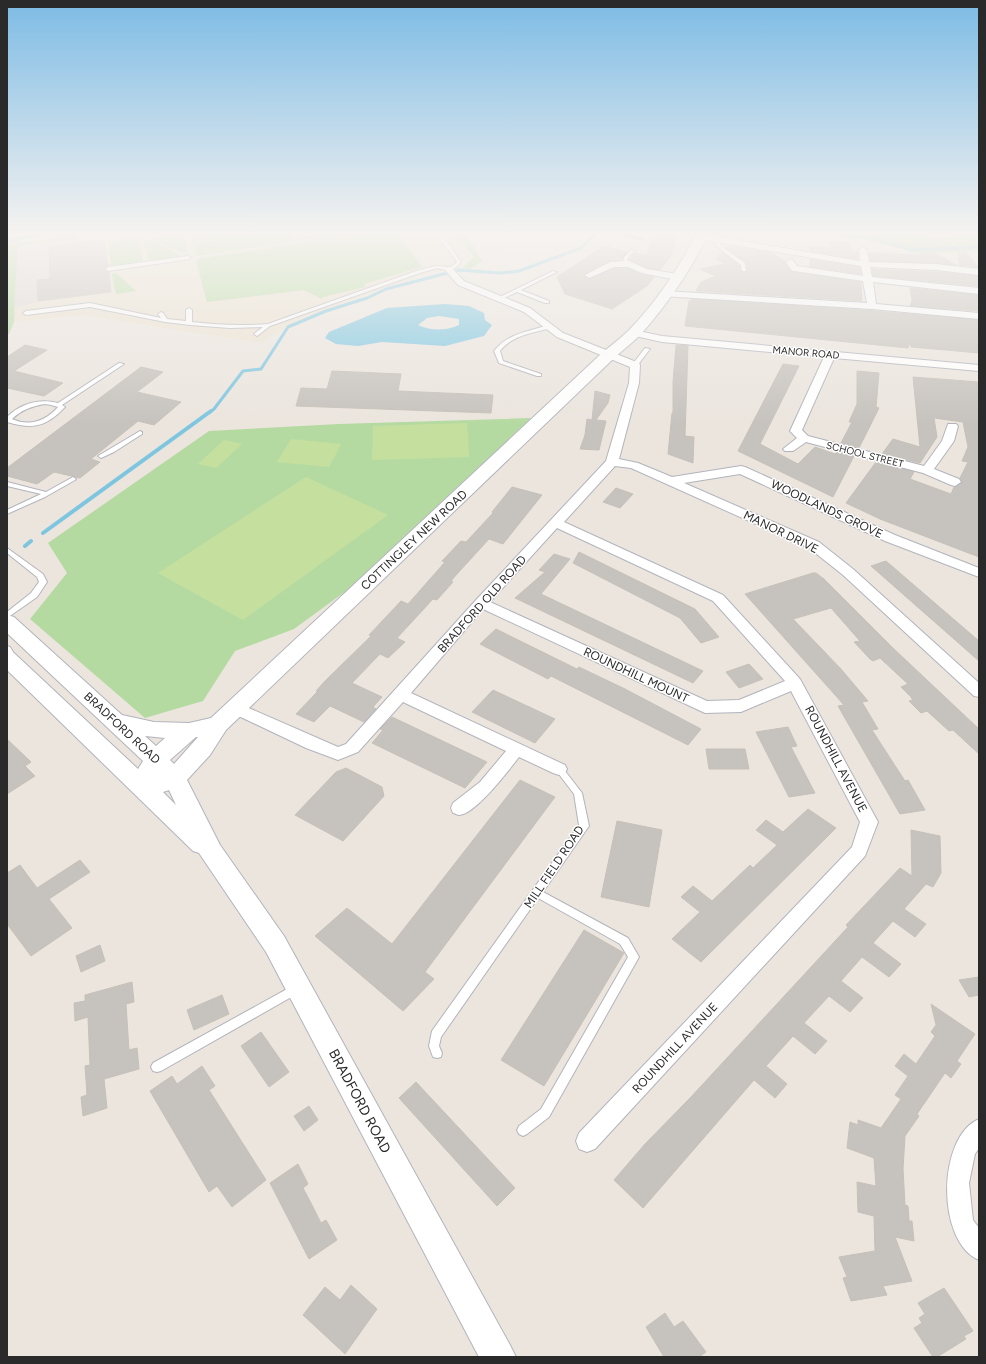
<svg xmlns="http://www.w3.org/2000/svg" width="986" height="1364" font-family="Figtree,sans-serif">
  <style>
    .education { fill: #eae1d0 }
    .green { fill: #b5daa1 }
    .pitch { fill: #c5e09e }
    .plaza { fill: #dbd8d5 }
    .water { fill: #7ec6e0; fill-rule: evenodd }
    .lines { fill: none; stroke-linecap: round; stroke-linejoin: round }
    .stream-far1 { stroke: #7ec6e0; stroke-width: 3 }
    .stream { stroke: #7ec6e0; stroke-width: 4 }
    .building { fill: #c6c2bd; stroke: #c6c1b8 }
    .service-casing { stroke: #b2b4bc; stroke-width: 2 }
    .pedestrian-casing { stroke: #b2b4bc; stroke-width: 2 }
    .minor-casing { stroke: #b2b4bc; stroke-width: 2 }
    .secondary-casing { stroke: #b2b4bc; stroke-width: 2 }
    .service { fill: #fff; fill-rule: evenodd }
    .pedestrian { fill: #fff; fill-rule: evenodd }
    .minor { fill: #fff; fill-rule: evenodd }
    .secondary { fill: #fff; fill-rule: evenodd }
    .labels { text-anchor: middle; stroke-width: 3; stroke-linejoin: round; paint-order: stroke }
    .far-street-label { font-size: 10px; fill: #2a2a2a; stroke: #fff }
    .street-label { font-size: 12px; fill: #2a2a2a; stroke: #fff }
    .near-street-label { font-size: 14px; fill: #2a2a2a; stroke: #fff }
  </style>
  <rect width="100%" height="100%" fill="#ebe5de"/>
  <path class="education" d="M66 233H455L474 257 461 268 431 273 393 285 304 318 274 334 263 343 82 315 14 322 18 243 51 238Z"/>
  <path class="green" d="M68 233H103L95 236V234L76 236 77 239 18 246 14 322 9 334 7 335V244L47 240Z
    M255 233H288L292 241 197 256 193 244 213 241 212 238Z
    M296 233H354L299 240Z
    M371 233H398L422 267 364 284 365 287 323 297 322 299 304 290 207 302 196 261 200 258C257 251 313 240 371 233Z
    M455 233H465L482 261 469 270 463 267 474 257Z
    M805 233H914C936 243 958 233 979 233V251L917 253 862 239Z
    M184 235 188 252 182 253 156 241 155 238Z
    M139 239 143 262 111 266 108 243Z
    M150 240 183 257 149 261 144 241Z
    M116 273 136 291 116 294 112 274Z
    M531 418 346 591 294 629 235 651 203 701 145 718 30 619 67 573 48 543 209 431 339 424Z"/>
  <path class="pitch" d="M194 233H255L196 240Z
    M467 423 469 457 372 460 373 426Z
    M291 439 341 444 329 467 277 462Z
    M224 440 242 444 216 468 198 464Z
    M306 477 388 515 243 620 158 573Z"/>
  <path class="plaza" d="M94 233 95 236 99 237 104 235V233H122L123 238 49 247 50 279 37 280 38 301 14 308 18 246 76 239V236Z"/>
  <path class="water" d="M445 304 469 306 484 313 485 320 492 325 484 336 445 346 382 342 358 346 336 344 325 338 329 332 387 308ZM439 316 459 319V325C445 331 432 331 418 325L427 318Z"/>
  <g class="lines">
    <path class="stream-far1" d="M613 233 642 239
      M838 233 866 237 913 250 979 247
      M721 237 729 233
      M7 241 48 233
      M210 412 214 409 243 371 261 369 288 327 326 311 367 298 386 289 459 270 500 273 519 271 581 248 596 233H613"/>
    <path class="stream" d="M43 533 211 411
      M25 546 31 541"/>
  </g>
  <path class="building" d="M653 233 676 234 671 256 660 270 647 268 629 260 634 253 647 256Z
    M104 240 108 266 104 269 109 272 111 292 38 301 37 280 50 279 49 247Z
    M831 241 850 243 851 252H858V259L810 251V246L831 248Z
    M958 242 978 267 959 265Z
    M604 246 627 252 622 260 609 261 584 274V276L588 279 614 268H628L641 274 654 277 647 286 612 309 565 294 557 277Z
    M727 246 769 252 785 261 790 271 794 272 861 282 862 301 696 291 701 282 716 276 700 269 725 264 716 259 722 252 740 266 741 272H747L746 262 726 248Z
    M933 252 956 265 870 261 869 253 914 255Z
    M810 259 860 267 861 274 810 267Z
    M872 269 936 272 979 276V286L873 276Z
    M910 288 979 295V311L910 306 912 301Z
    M693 299 863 310 979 320V353L911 347 910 342 908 348 685 326 689 301Z
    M25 345 47 350 14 371 63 383 44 396 7 388V357Z
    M676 345 688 346 685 436 694 437 693 463 668 454 672 413H673V382Z
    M783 364 799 366 760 444 798 464 815 447 835 454 836 452 854 456 833 497 738 451Z
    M141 367 163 372 137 392 181 402 154 425 138 421 91 459 100 462 80 478 54 472 37 484 7 476V468Z
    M332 371 401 374 398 391 493 395 491 413 296 406 301 388 327 389Z
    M857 371 879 373 876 407 879 408 859 448 841 443 852 422H849L857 404Z
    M913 377 979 382V557L880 519 846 503 876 462 914 472 910 479 951 494 954 487 962 482 960 478 968 462 962 461 968 447 963 422 934 418 937 437 920 463 882 454 893 439 920 447Z
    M595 391 610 395 608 403 596 420 606 421 599 450 580 449 585 435 587 419 592 420Z
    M512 487 542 495 503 544 489 539 457 574 451 581 453 582 437 600 433 599 397 638 405 642 388 658 380 654 352 683 382 697 373 707 376 709 364 722 330 706 314 722 296 714 318 691H316L325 681 371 636 369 635 401 601 408 604 445 562 442 561 461 541 466 542 493 513 492 512Z
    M616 488 633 494 620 508 603 502Z
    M579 552 695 609 719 637 701 643 680 618 573 563Z
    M554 554 570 559 541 594 703 671 693 683 515 598 545 572 539 570Z
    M886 561 979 641V661L871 566Z
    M813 573H816L824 579 894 649 979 729V754L953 730 949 731 927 711 921 713 909 701 913 700 911 698H912L901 687 908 684 880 658 873 661 870 659 854 642 860 641 831 608 793 619 841 669 868 701 862 702 878 729 872 730 905 781 908 780 925 810 900 814 838 706 844 705 745 594Z
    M496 629 577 669 579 667 625 689 701 729 688 745 551 676 548 679 480 644Z
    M749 664 763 679 739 688 726 672Z
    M493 690 555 719 535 743 472 712Z
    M392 717 487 762 465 788 372 743 383 730 380 729Z
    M788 727 797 746 791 747 815 793 789 797 756 732Z
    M7 739 31 762 25 766 35 776 7 794Z
    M706 749H745L749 769H709Z
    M346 768 382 787 384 796 343 841 295 815 336 772Z
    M520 780 555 797 425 972 434 979 403 1011 315 936 347 908 392 944Z
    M808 809 836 828 701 962 672 939 700 912 681 897 693 886 712 901 750 865 753 868 777 845 756 830 766 820 783 832Z
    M617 821 662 830 649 907 601 897Z
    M911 830 940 836 941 873 933 887 926 884 904 909 926 924 915 937 893 921 873 943 901 964 889 977 862 957 841 981 863 998 850 1012 829 996 804 1023 827 1041 815 1054 793 1036 766 1066 787 1084 775 1098 754 1080 643 1208 614 1180 645 1144 690 1098 848 927 846 925 900 868 912 876Z
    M80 860 90 872 49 899 72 928 31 956 7 924V873L20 865 37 888Z
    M584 930 624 953 544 1086 501 1060Z
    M100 945 105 961 81 972 76 956Z
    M979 977V995L969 997 959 980Z
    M132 982 134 1002 126 1004 129 1050 137 1048 139 1069 104 1079 107 1108 83 1116 81 1097 87 1095 85 1066 90 1065 88 1017 75 1021 74 1003 85 1001V995Z
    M222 995 229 1014 194 1030 187 1010Z
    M931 1004 975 1034 957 1061 961 1064 951 1078 945 1073 917 1114 919 1116 905 1136 903 1169 905 1205 908 1206 909 1221H912L914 1241 895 1237 912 1281 883 1286 887 1295 851 1301 843 1278 847 1277 839 1257 875 1251 874 1216 858 1212 857 1182 876 1186 874 1158 847 1148 850 1122 858 1125V1120L881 1128 901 1099 895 1095 908 1076 895 1066 904 1054 916 1064 935 1036 931 1032 936 1025Z
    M261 1032 289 1072 269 1087 241 1046Z
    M202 1066 215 1086 209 1090 266 1180 232 1207 217 1186 209 1192 150 1091 172 1076 177 1084Z
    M416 1082 515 1188 497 1206 399 1098Z
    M309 1106 318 1120 304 1131 294 1116Z
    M298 1164 308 1184 303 1188 312 1205 321 1223 326 1220 337 1240 309 1259 270 1183Z
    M351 1285 377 1309 345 1354 303 1315 325 1287 340 1300Z
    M944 1288 973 1331 964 1336 966 1339 937 1357H933L914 1328 922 1323 919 1318 925 1314 918 1303Z
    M665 1313 674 1327 683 1321 706 1352 699 1357H664L646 1327Z"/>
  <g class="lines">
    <defs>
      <path id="service" d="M437 234H441L461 262C457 267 454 269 449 271L437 268 420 273 270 326 257 336 254 334 255 333 263 327 230 328 190 325 165 322 90 307 26 315 23 313 26 311 90 303 161 318 158 314 161 312 163 313 167 319 186 321V310L189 308 192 310V322C217 325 242 326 268 324L416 271C423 269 429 267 436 266 445 265 449 271 457 262L437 235Z
        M717 239 721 240 720 245 745 263 746 271H742L741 265 716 246Z
        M631 250 635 251 628 257 627 265H623L624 257Z
        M553 271 557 272 521 290 549 301V303H545L517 292 502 299 498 298Z
        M549 325 552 327 551 328C533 333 512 335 500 351L503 361 541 374V376H537L499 363 494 351C507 334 529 331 549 325Z
        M645 348 650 349 637 366H633L632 365Z
        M119 363 124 364 62 405 65 407 64 408C45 428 32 429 7 422V417C20 404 39 398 58 403ZM45 404 51 405 58 407C46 421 29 427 12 419 21 410 32 406 45 404Z
        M140 431 142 432V434L114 452 101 458 98 456Z
        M73 477 76 479 75 480 45 497 7 514V510L41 494 7 486V482L46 492Z
        M7 548 43 574 47 582 37 597 7 618V612L31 593 39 582 37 577 7 553Z
        M7 646 10 647 18 660 17 662H11L7 655Z
        M559 766 562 767 582 793 589 826 543 892 628 938 639 957 549 1117 527 1134 523 1136 519 1134 517 1130 519 1126 541 1109 628 957 620 944 538 898 441 1037 439 1046 442 1053 441 1057 437 1058 433 1057 429 1046 432 1031 579 825 574 794 555 769 556 767Z
        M298 983 302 985 303 988 302 991 161 1071 157 1072 153 1071 151 1067 153 1063Z"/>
      <path id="pedestrian" d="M188 256 190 257V259L108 271 105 269 108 267Z"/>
      <path id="minor" d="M701 234 860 261 859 250 863 247 867 250 869 262 936 264 979 269V275L936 270 870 267 872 277 979 288V294L873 282 876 304 979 313V319L872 309 661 296 659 294 664 291 867 303 863 281 794 271 791 270 786 262 790 259 793 260 797 266 863 276 861 266 698 239V235Z
        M629 261 647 269 677 274 681 277 677 280 642 273 628 267H614L589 278 585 275 610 262Z
        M449 267 452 268 464 281 530 308 563 333 639 363 640 365 639 383 619 459 638 463 672 477 741 466 745 467 895 535 979 568V577L885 541 740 474 684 483 819 542 853 569 979 683V697L974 696 843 575 809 548 631 468 615 466 564 522 723 595 800 679 878 822 865 856 595 1149 587 1152 579 1149 576 1141 579 1133 852 847 860 822 791 691 741 712 705 713 483 609 411 693 565 765 567 769 565 773 559 775 553 773 519 757C509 770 475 815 459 815 457 815 455 813 453 813L451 808 453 803 480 782 506 751 403 702 358 752 338 760 306 748 230 712 227 708 230 704 235 702 338 747 346 744 476 600 606 461 629 383 630 367 557 337 524 312 458 285 445 270ZM557 528 713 601 785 681 739 700 707 701 490 602Z
        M634 330 662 336 979 365V371L834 358 802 430 808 436 924 466 942 441 948 424H956L958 426 954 441 934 469 959 479 961 482 955 486 951 485 923 473 806 442 793 451H785L783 449 797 438 790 431 824 357 662 342 631 335 629 333Z
        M979 1119V1148L975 1154 969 1183 973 1220 979 1228V1260C936 1242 937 1137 979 1119Z"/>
      <path id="secondary" d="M696 233H708C695 265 662 312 639 336 630 345 620 352 611 361L226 730 210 755 187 780 220 845 284 936 510 1345 516 1357H479L266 952 199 853 193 851 7 670V651L14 653 138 769 143 761 7 633V615L14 617 122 715 154 722 189 723 211 718 601 354C610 346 620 339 629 330 652 307 683 264 696 233ZM145 736 165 738 156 746ZM196 737H198L174 764 170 760ZM169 790 176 805 163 792Z"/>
    </defs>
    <use href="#service" class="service-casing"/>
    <use href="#pedestrian" class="pedestrian-casing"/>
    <use href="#minor" class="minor-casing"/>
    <use href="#secondary" class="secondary-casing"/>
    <use href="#service" class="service"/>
    <use href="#pedestrian" class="pedestrian"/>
    <use href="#minor" class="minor"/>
    <use href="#secondary" class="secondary"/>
  </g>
  <linearGradient id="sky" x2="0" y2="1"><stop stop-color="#7dbbe5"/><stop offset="0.55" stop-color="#f6f3f0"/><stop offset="1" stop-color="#f6f3f0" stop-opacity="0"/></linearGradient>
  <rect width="986" height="424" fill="url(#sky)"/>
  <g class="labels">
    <g class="far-street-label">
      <text transform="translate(806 352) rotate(5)" y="4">MANOR ROAD</text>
      <text transform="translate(865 454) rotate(14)" y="4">SCHOOL STREET</text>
    </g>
    <g class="street-label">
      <text transform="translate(827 509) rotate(25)" y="4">WOODLANDS GROVE</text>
      <text transform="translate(781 532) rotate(26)" y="4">MANOR DRIVE</text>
      <text transform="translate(414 540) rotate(-43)" y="4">COTTINGLEY NEW ROAD</text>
      <text transform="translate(482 604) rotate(-48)" y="4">BRADFORD OLD ROAD</text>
      <text transform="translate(636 675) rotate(25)" y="4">ROUNDHILL MOUNT</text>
      <text transform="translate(122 728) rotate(43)" y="4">BRADFORD ROAD</text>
      <text transform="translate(836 759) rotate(62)" y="4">ROUNDHILL AVENUE</text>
      <text transform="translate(554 867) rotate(-56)" y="4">MILL FIELD ROAD</text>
      <text transform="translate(675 1048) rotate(-47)" y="4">ROUNDHILL AVENUE</text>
    </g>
    <g class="near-street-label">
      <text transform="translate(360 1101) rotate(62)" y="5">BRADFORD ROAD</text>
    </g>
  </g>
  <rect width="986" height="1364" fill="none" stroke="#2a2a2a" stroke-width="16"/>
</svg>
